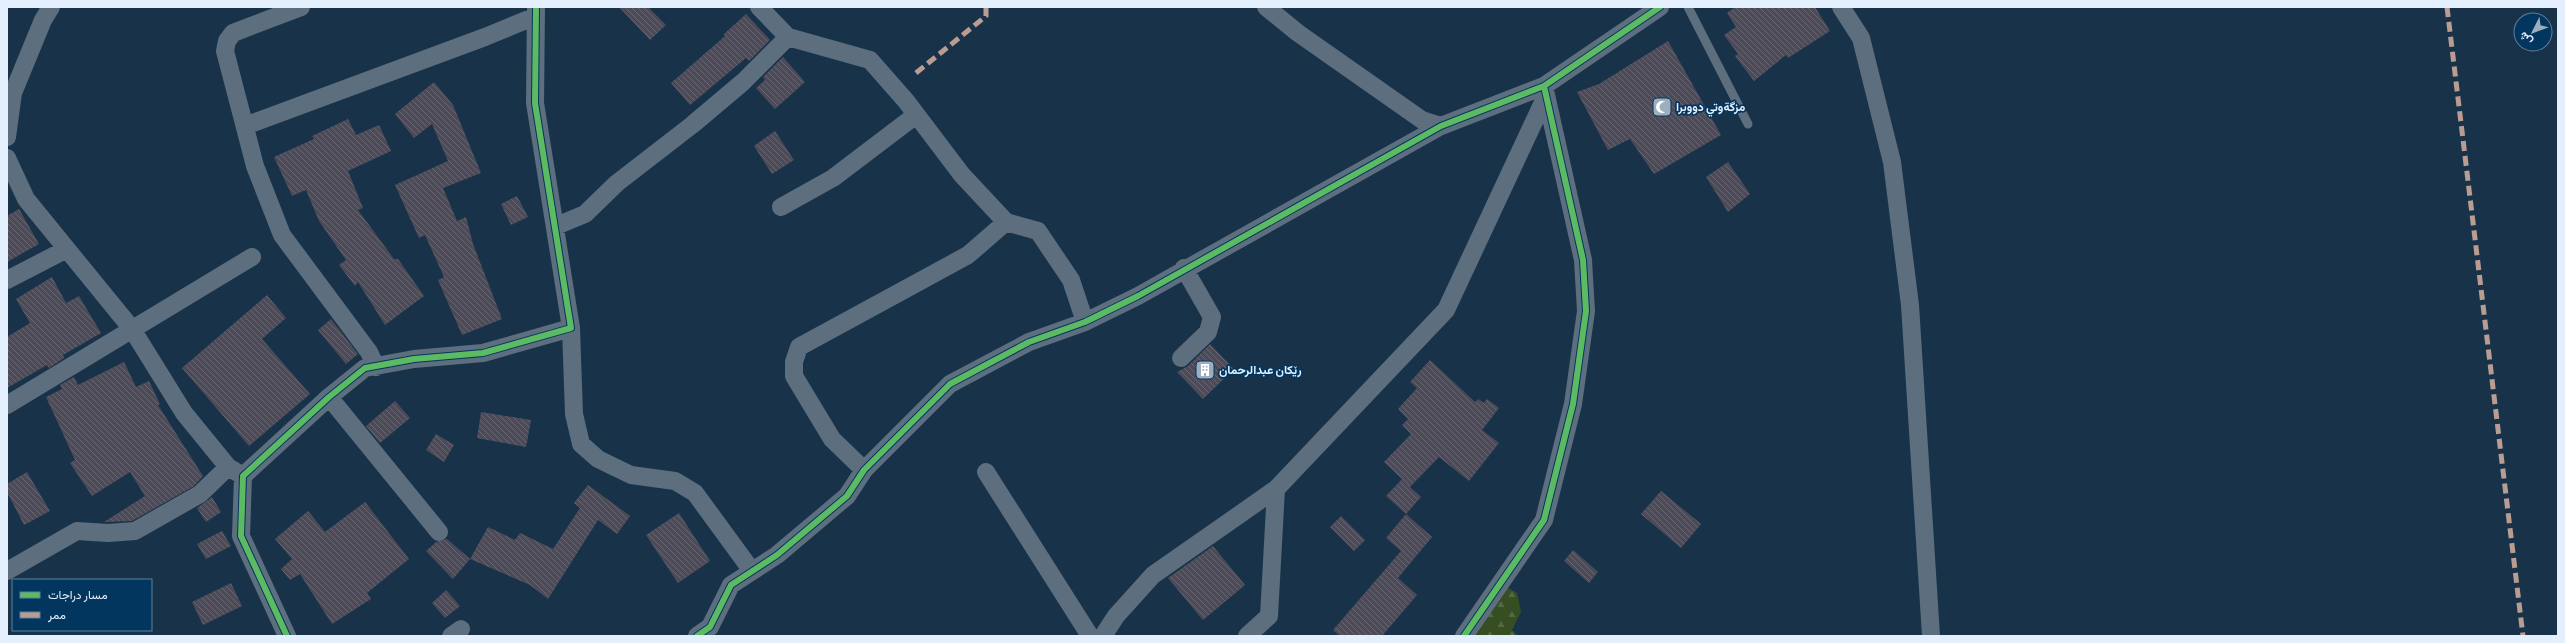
<svg xmlns="http://www.w3.org/2000/svg" width="2565" height="643" font-family="Commissioner,Vazirmatn,sans-serif">
  <style>
    .forest { fill: url(#forest-firs) }
    .building { fill: url(#building-back-hatch) }
    .lines { fill: none; stroke-linecap: round; stroke-linejoin: round }
    .service { stroke: #5d6e7e; stroke-width: 9 }
    .minor { stroke: #5d6e7e; stroke-width: 18 }
    .quiet { stroke: #b99d93; stroke-width: 5; stroke-dasharray: 10 5; stroke-linecap: butt }
    .cycleway-casing { stroke: #03365e; stroke-width: 8 }
    .cycleway { stroke: #5cba63; stroke-width: 6 }
    .labels { text-anchor: middle; stroke-width: 3.5; stroke-linejoin: round; paint-order: stroke }
    .poi-label { font-size: 12px; font-weight: bold; fill: #e4f0fd; stroke: #03365e; text-anchor: start }
  </style>
  <defs>
    <pattern id="forest-firs" width="22" height="20" patternUnits="userSpaceOnUse"><rect width="22" height="20" fill="#374e22"/><path d="M5 1l3.5 6h-7zM16 11l3.5 6h-7z" fill="#546843"/></pattern>
    <pattern id="building-back-hatch" width="6" height="6" patternUnits="userSpaceOnUse"><rect width="6" height="6" fill="#4d4b58"/><path d="M-1 5l2 2M0 0l6 6M5-1l2 2" fill="none" stroke="#666571"/></pattern>
  </defs>
  <rect width="100%" height="100%" fill="#183349"/>
  <path class="forest" d="M1506 587 1517 593 1521 612 1512 630 1518 636H1474Z"/>
  <path class="building" d="M619 7H648L666 25 650 40Z
    M1735 7H1815L1830 31 1788 58 1786 55 1754 81 1735 56 1738 54 1724 35 1736 27 1727 13Z
    M746 14 770 40 749 61 746 58 690 105 671 83 725 36 724 34Z
    M1668 41 1721 135 1654 174 1630 139 1608 150 1577 92 1599 84Z
    M783 57 805 82 775 109 756 88 765 80 763 77Z
    M434 82 453 105 481 173 443 188 457 221 466 217 473 244 502 319 462 335 438 280 444 277 425 235 419 238 395 185 448 161 432 124 414 138 395 114Z
    M348 119 356 135 379 125 391 151 348 171 363 208 358 210 394 259H398L424 296 385 325 358 282 355 286 339 265 346 260 319 221 306 190 292 196 274 157 314 139 312 136Z
    M775 131 794 160 772 174 754 146Z
    M1728 162 1750 194 1728 212 1706 177Z
    M517 196 528 217 511 225 501 204Z
    M19 209 39 244 7 262V216Z
    M52 277 66 303 79 296 101 333 63 355 64 358 49 368 47 365 7 388V337L30 323 16 299Z
    M267 295 286 318 262 339 310 394 249 446 182 368Z
    M331 319 358 354 346 364 318 330Z
    M1210 344 1234 369 1203 399 1177 372 1188 366Z
    M1430 360 1475 402 1478 399 1484 403 1487 399 1499 408 1482 430 1499 443 1469 481 1439 457 1410 487 1421 497 1406 514 1386 496 1402 479 1384 462 1411 434 1402 425 1408 419 1398 409 1417 388 1410 382Z
    M124 362 136 387 149 381 160 404 158 405 203 476 194 486 132 521 104 522 145 496 130 472 92 496 70 463 75 460 46 397 62 389 60 385 74 377 78 385Z
    M395 401 410 418 380 443 366 426Z
    M481 412 531 420 526 447 477 438Z
    M436 434 454 445 444 462 426 450Z
    M27 472 50 511 24 525 7 492V484Z
    M588 485 630 516 617 534 598 520 548 599 530 585 470 559 488 527 515 540 520 533 553 549 580 508 574 503Z
    M1661 491 1701 524 1681 548 1641 514Z
    M212 497 221 512 206 522 197 508Z
    M365 502 409 559 367 593 371 599 332 624 300 574 290 580 281 569 292 559 275 539 308 511 325 532Z
    M679 513 710 561 678 583 646 535Z
    M1406 514 1432 537 1398 578 1417 595 1382 636H1340L1333 630 1401 551 1386 538Z
    M1341 516 1365 540 1354 551 1330 527Z
    M222 531 231 546 206 559 197 544Z
    M447 539 470 559 453 579 426 551 436 542Z
    M1213 546 1245 585 1203 620 1168 578Z
    M1573 550 1598 572 1589 583 1564 561Z
    M231 583 242 606 203 625 192 602Z
    M446 590 460 606 445 618 432 603Z"/>
  <g class="lines">
    <path class="service" d="M1688 7 1748 124"/>
    <path class="minor" d="M301 7 233 33 227 41 225 51 255 166 282 235 369 352 376 367
      M1266 7 1298 33 1422 120 1441 126
      M1841 7 1861 38 1892 162 1910 305 1931 636
      M788 37 870 60 906 101 962 175 1006 222 1038 231 1071 280 1085 322
      M245 126 485 37 536 16
      M7 137 13 93 43 20 51 7
      M7 158 26 199 132 329 184 413 228 467 243 476
      M781 207 833 178 916 115
      M556 226 585 214 617 183 692 125 743 82 788 37 759 7
      M7 280 67 249
      M571 328 574 414 581 444 598 459 631 475 675 481 695 493 752 571
      M1181 358 1208 332 1212 317 1184 268
      M329 397 439 532
      M7 405 252 257
      M864 470 832 439 794 376V362L799 347 968 255 1006 222
      M986 472 1090 636
      M7 571 77 531 108 533 135 531 200 494 228 467
      M287 636 241 536 243 476 329 397 365 368 414 359 483 353 571 328 535 103 536 7
      M451 636 461 629
      M697 636 710 627 731 585 777 555 847 496 864 470 950 384 1029 342 1085 322 1138 296 1441 126 1544 86
      M1103 636 1116 616 1153 575 1276 489 1446 310 1546 96
      M1247 636 1269 616 1276 489
      M1464 636 1544 520 1573 404 1586 311 1583 260 1544 86 1660 7"/>
    <path class="quiet" d="M2447 7 2523 636
      M916 73 986 16V7"/>
    <defs>
      <path id="cycleway" d="M287 636 241 536 243 476 329 397 365 368 414 359 483 353 571 328 535 103 536 7
        M697 636 710 627 731 585 777 555 847 496 864 470 950 384 1029 342 1085 322 1138 296 1441 126 1544 86
        M1464 636 1544 520 1573 404 1586 311 1583 260 1544 86 1660 7"/>
    </defs>
    <use href="#cycleway" class="cycleway-casing"/>
    <use href="#cycleway" class="cycleway"/>
  </g>
  <defs>
    <symbol id="mosque-square" viewBox="-11 -11 22 22"><rect x="-9" y="-9" width="18" height="18" rx="4" fill="#9daebe" stroke="#03365e"/><path d="M3.5-4.9A6 6 0 1 0 3.5 4.9A5 5 0 1 1 3.5-4.9Z" fill="#fff"/></symbol>
    <symbol id="building-square" viewBox="-11 -11 22 22"><rect x="-9" y="-9" width="18" height="18" rx="4" fill="#9daebe" stroke="#03365e"/><path d="M-4-6H4V6H1V3H-1V6H-4ZM-2.5-4.3h1.7v1.8h-1.7ZM.8-4.3h1.7v1.8H.8ZM-2.5-1h1.7V.8h-1.7ZM.8-1h1.7V.8H.8Z" fill="#fff"/></symbol>
  </defs>
  <g fill-rule="evenodd">
    <use href="#mosque-square" x="1651" y="96" width="22" height="22"/>
    <use href="#building-square" x="1194" y="359" width="22" height="22"/>
  </g>
  <g class="labels">
    <g class="poi-label">
      <text x="1676" y="111">مزگةوتي دووبرا</text>
      <text x="1219" y="374">رێكان عبدالرحمان</text>
    </g>
  </g>
  <rect width="2565" height="643" fill="none" stroke="#e4f0fd" stroke-width="16"/>
  <rect x="12" y="579" width="140" height="52" fill="#03365e" stroke="#5d809e"/>
  <rect x="20" y="592" width="20" height="6" fill="#5cba63" stroke="#5d809e"/>
  <text x="48" y="599" font-size="12" fill="#e4f0fd">مسار دراجات</text>
  <rect x="20" y="612" width="20" height="6" fill="#b99d93" stroke="#5d809e"/>
  <text x="48" y="619" font-size="12" fill="#e4f0fd">ممر</text>
  <g transform="translate(2533 32) rotate(228)"><circle r="19" fill="#03365e" stroke="#5d809e"/>
  <path d="M0-3L7 15L0 10L-7 15Z" fill="#9daebe"/>
  <text y="-6" font-size="11" font-weight="bold" text-anchor="middle" fill="#e4f0fd">ش</text>
  </g>
</svg>
